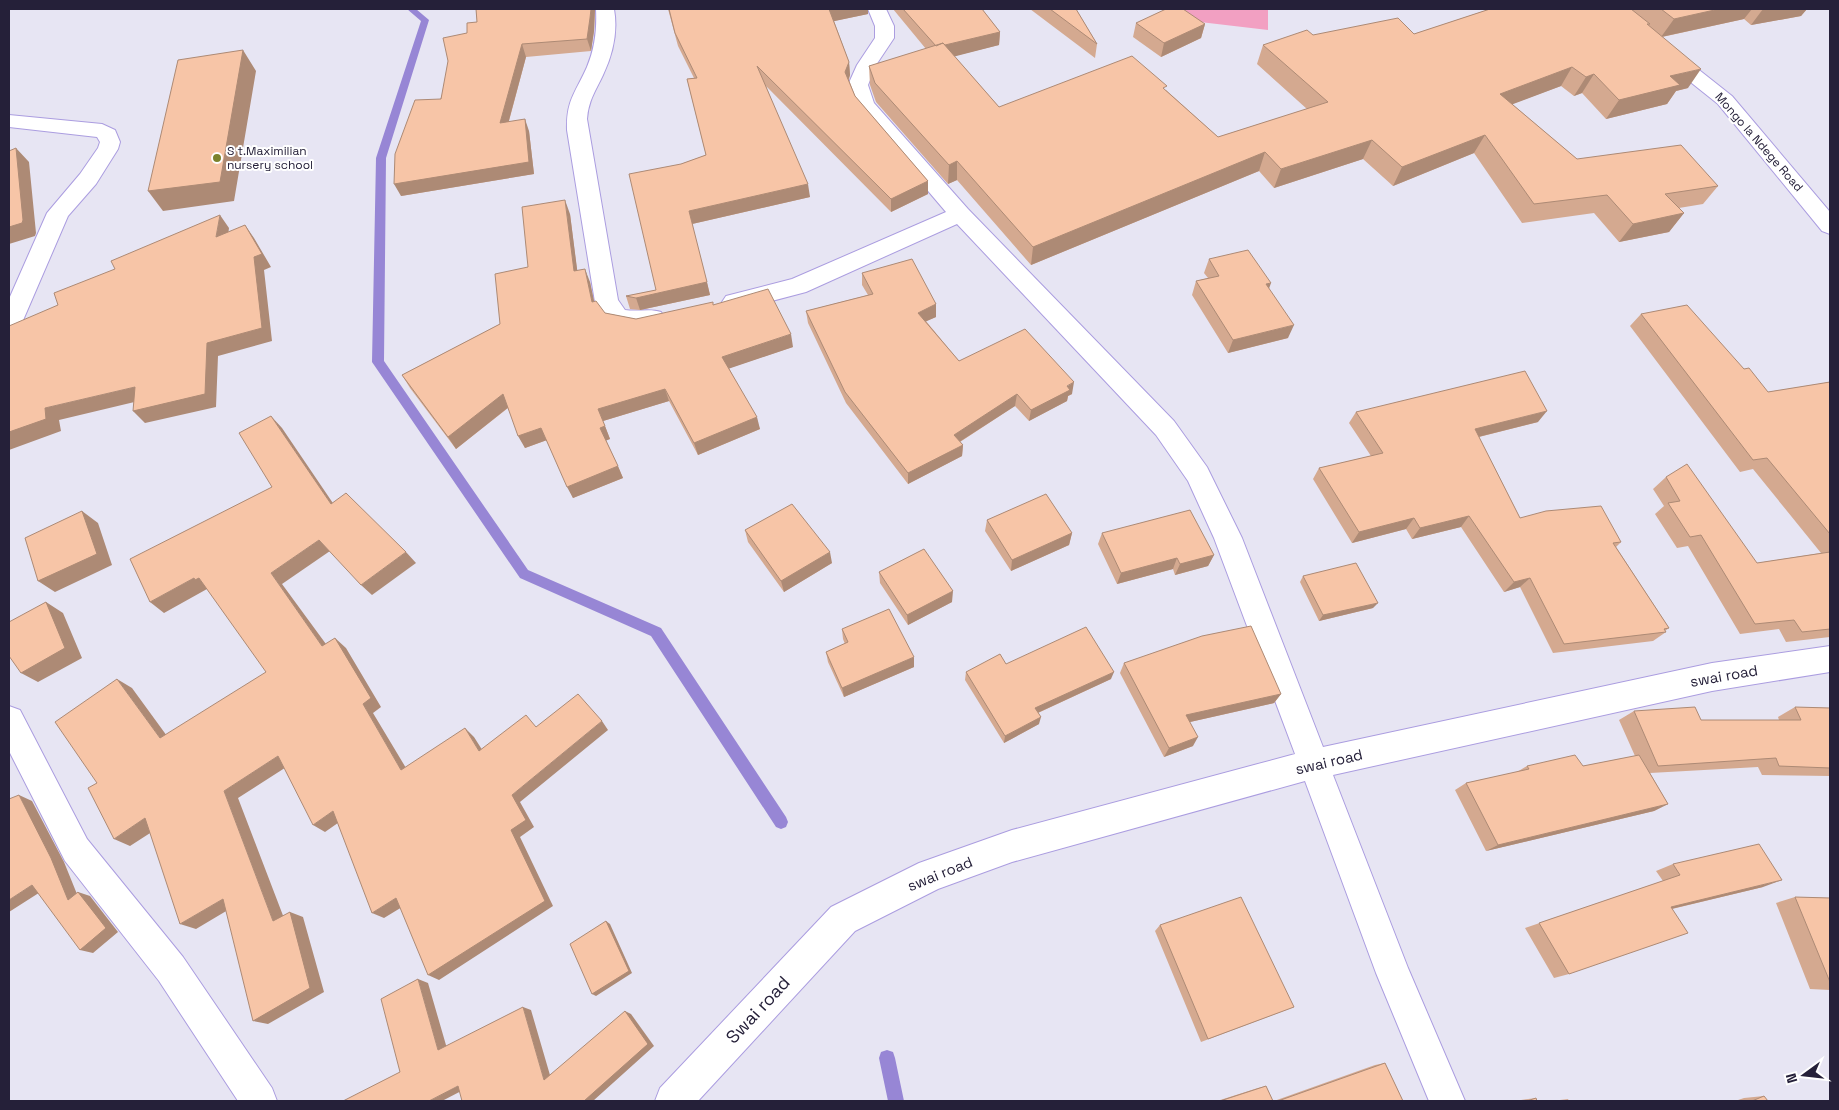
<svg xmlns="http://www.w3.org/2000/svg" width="1839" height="1110" font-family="'Space Grotesk',sans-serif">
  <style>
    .green { fill: #f2a0c2 }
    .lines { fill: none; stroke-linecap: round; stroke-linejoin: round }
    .stream { fill: #9786d5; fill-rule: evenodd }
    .street-casing { stroke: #ab9de0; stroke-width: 2 }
    .secondary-casing { stroke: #ab9de0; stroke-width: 2 }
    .street { fill: #fff; fill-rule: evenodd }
    .secondary { fill: #fff; fill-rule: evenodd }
    .wall { fill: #d4a990 }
    .shaded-wall { fill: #ad8a75 }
    .building { fill: #f7c5a7; stroke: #ad8a75 }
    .poi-dot { fill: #7b822d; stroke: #fff; stroke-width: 2 }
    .labels { text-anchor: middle; stroke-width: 4; stroke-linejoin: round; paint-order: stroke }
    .far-street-label { font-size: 12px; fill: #252039; stroke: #fff }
    .far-poi-label { font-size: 12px; fill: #252039; stroke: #fff; text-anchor: start }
    .street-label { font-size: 15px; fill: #252039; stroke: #fff }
    .near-street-label { font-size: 18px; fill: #252039; stroke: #fff }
  </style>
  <rect width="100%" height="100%" fill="#e7e5f3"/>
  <path class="green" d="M1184 9H1268V30L1183 20Z"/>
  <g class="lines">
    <path class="stream" d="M407 9H416L429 20 386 158 384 361 528 570 661 628 786 817 788 822 786 827 781 829 776 827 651 636 520 578 372 362 376 158 421 21Z
      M887 1050 893 1052 895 1058 904 1101H888L879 1058 881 1052Z"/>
    <defs>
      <path id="street" d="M596 9H614C618 31 613 54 603 75 596 90 588 101 587 119L618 300 625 310C638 312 650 308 661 312L665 318 661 324 640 330 610 324 595 302 567 130C566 100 576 92 587 67 595 48 597 29 596 9Z
        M868 9H886L894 26V38L876 65 868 85 874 103 968 209 1174 421 1207 467 1242 538 1323 747 1712 663 1830 646V672L1712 691 1333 775 1408 968 1465 1101H1429L1376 973 1305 781 1012 862 938 889 855 931 698 1101H655L660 1088 831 907 919 863 1012 830 1295 754 1214 538 1188 481 1156 435 957 224 806 292 734 311 726 308 722 302 726 296 792 279 946 212 855 105 848 85 857 65 875 38V26Z
        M9 115 102 124 115 130 120 142 118 149 96 184 68 216 21 325 17 331 9 334V299L47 213 80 174 98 148 100 142 97 137 9 127Z
        M9 706 20 710 87 839 183 957 272 1088 277 1101H238L159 981 65 861 9 751Z"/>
      <path id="secondary" d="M1602 9H1622L1732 96 1830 212V234L1822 231 1718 104 1604 13Z"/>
    </defs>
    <use href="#street" class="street-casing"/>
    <use href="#secondary" class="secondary-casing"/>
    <use href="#street" class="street"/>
    <use href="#secondary" class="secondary"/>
  </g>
  <path class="wall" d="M476 9H595L594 31 591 51 526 57 509 121 529 131 534 174 401 196 467 33 477 22Z
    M668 9H868V14L834 21 849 62 850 75 849 80 855 96 928 181V194L891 212 766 86 810 197 692 224 710 295 640 310 630 309 626 296 656 290 681 164 706 155 687 79 694 78 678 46Z
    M888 9H982L1000 32 999 45 954 56 999 107 1166 90 1218 137 1307 109 1257 64 1263 45 1313 35 1414 34 1490 9H1807L1801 16 1751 25 1744 19 1662 37 1688 88 1676 91 1667 104 1606 119 1582 93 1574 96 1561 86 1512 104 1577 159 1718 186 1703 204 1679 208 1684 213 1669 232 1619 242 1594 213 1522 223 1474 153 1393 186 1363 159 1274 188 1259 171 1031 265 957 180 948 184 876 102 870 85 869 66 926 49 893 9Z
    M1030 9H1076L1097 44 1095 58Z
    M1136 23 1205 24 1201 38 1161 57 1133 37Z
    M570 214 577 270 590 282 594 302 605 313 636 319 713 305 793 347 729 368 760 429 698 455 669 401 603 421 610 439 606 440 623 478 573 498 547 440 525 448 508 408 456 449 410 388 402 375 500 324 528 267Z
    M1209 259 1288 338 1228 353 1192 295 1196 281 1208 278 1204 273Z
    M862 273 936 304V317L926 321 959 361 1072 394 1068 396 1067 401 1029 421 1015 406 960 442 963 445 962 456 908 484 846 403 808 323 806 311 868 295 862 285Z
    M1641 314 1744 369 1768 392 1830 382V637L1786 642 1779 629 1740 634 1688 546 1677 548 1655 514 1664 506 1653 489 1666 477 1757 563 1821 553 1753 469 1740 472 1630 326Z
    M1356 412 1538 422 1479 437 1520 518 1621 542 1616 547 1669 628 1665 631 1666 632 1653 641 1553 653 1520 587 1504 592 1461 527 1412 539 1406 529 1352 543 1313 479 1319 468 1371 456 1349 423Z
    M987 520 1072 533 1069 545 1011 571 985 531Z
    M745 530 832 563 784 592 748 542Z
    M1102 533 1214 555 1208 566 1175 575 1173 569 1117 584 1098 544Z
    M879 572 952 602 908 625 880 583Z
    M1303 576 1373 608 1319 621 1300 582Z
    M842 629 914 667 844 697 828 662 826 652 845 644 843 639Z
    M1124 663 1281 694 1274 703 1190 722 1193 746 1164 757 1120 673Z
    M1006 664 1111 679 1038 713 1039 724 1004 743 965 680 966 672Z
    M1795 707 1830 708V776L1762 775 1758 767 1650 773 1668 804 1654 811 1486 851 1455 790 1466 783 1517 772 1527 766H1583L1635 756 1619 720 1634 711 1701 720H1779L1778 717Z
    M1673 864 1763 887 1672 909 1569 974 1554 978 1525 928 1663 881 1656 871Z
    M1795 897 1830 898V990L1810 989 1776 903Z
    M1160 925 1294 1007 1201 1042 1155 931Z
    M1385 1063 1403 1101H1274L1375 1065Z
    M1266 1086 1273 1101H1217L1258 1088Z
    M1764 1096 1768 1101H1735L1744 1098Z
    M1536 1098 1537 1101H1517L1521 1100Z
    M1568 1099 1569 1101H1550H1552Z"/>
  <path class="shaded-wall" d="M591 9H595L594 31 591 51 587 39Z
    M829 9H868V14L830 22Z
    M1719 9H1752L1744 19 1661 37 1674 19Z
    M1763 9H1807L1801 16 1751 25Z
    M1205 24 1201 38 1161 57 1164 43Z
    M1000 32 999 45 937 61V47Z
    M522 44 526 57 505 135 500 123Z
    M243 50 256 71 234 201 163 211 148 191Z
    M849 62 850 75 846 86 845 72Z
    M1572 67 1561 86 1489 113 1500 94Z
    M1701 69 1688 88 1676 91 1667 104 1606 119 1619 100 1670 76Z
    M1594 74 1582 93 1574 96 1586 77Z
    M525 119 529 131 534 174 401 196 394 184Z
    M1485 135 1474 153 1393 186 1402 167Z
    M1372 140 1363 159 1274 188 1281 169Z
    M16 148 29 162 36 233 35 236 9 244V227Z
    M1265 152 1259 171 1031 265 1033 247Z
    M957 161V180L948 184 949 165Z
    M928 181V194L891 212V199Z
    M808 184 810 197 692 224 689 211Z
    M565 200 570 214 579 284 574 271Z
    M1684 213 1669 232 1619 242 1633 224Z
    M220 215 229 228 226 251 216 237Z
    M245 225 254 238 271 267 264 270 272 341 218 356 216 407 145 423 133 411 207 343Z
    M585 269 590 282 597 315 592 302Z
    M707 282 710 295 640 310 636 298Z
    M1271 283 1266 297V284Z
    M936 304V317L918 325V313Z
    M1294 325 1288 338 1228 353 1233 340Z
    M791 334 793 347 725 370 722 357Z
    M1074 382 1072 394 1068 396 1067 401 1029 421 1031 410Z
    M135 387 147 399 59 420 61 431 9 450V432L45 408Z
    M665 389 669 401 603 421 598 409Z
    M503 394 510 406 456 449 448 437Z
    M1017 394 1015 406 953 446 954 435Z
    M1547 411 1538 422 1466 440 1475 429Z
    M271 416 282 428 341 515 331 504Z
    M757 417 760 429 698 455 694 443Z
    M605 426 610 439 605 441 600 428Z
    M541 428 547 440 525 448 518 436Z
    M963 445 962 456 908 484V473Z
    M618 466 623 478 573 498 567 487Z
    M82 511 98 523 112 565 55 592 38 581Z
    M1469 516 1461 527 1412 539 1420 528Z
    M1414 518 1406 529 1352 543 1359 532Z
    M1072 533 1069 545 1011 571 1012 560Z
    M319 540 330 551 282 584 334 655 322 646 271 573Z
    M406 552 416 563 372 595 361 585Z
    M830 552 832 563 784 592 781 581Z
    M1214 555 1208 566 1175 575 1180 564Z
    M1177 558 1173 569 1117 584 1121 573Z
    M194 578H199L209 590 207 589 164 613 150 602Z
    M1530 578 1520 587 1504 592 1514 582Z
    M953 591 952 602 908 625 907 615Z
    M46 602 63 613 82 658 38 682 21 673Z
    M1378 603 1373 608 1319 621 1323 615Z
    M335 638 346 648 381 707 373 713 412 778 401 770 363 704Z
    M914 657V667L844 697 842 688Z
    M1114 672 1111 679 1033 715 1035 708Z
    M117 679 132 688 175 747 160 738Z
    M1281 694 1274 703 1181 724 1186 715Z
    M1041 717 1039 724 1004 743 1005 736Z
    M602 721 608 730 520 802 534 827 520 837 553 906 439 980 428 975 511 830 512 795Z
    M465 728 474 737 488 759 479 751Z
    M1198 737 1193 746 1164 757 1169 748Z
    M278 756 291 764 238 798 287 926 273 921 224 791Z
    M19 795 32 801 64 862 81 904 68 900Z
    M1668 804 1654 811 1486 851 1498 845Z
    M333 811 345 818 325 832 313 825Z
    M145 818 161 826 130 846 114 839Z
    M1782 880 1763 887 1654 913 1671 907Z
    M32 885 45 889 9 912V900Z
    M78 892 90 896 118 932 93 953 80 950Z
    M396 898 407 904 384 918 372 913Z
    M223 899 238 904 196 929 180 924Z
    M290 912 303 917 324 992 268 1024 253 1021Z
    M606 921 610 924 632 973 596 996 592 994Z
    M418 979 428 983 448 1052 438 1050Z
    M523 1007 531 1010 552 1082 544 1080Z
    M625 1011 631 1014 654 1046 593 1101H584Z
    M458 1086 467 1088 442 1101H429Z"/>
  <path class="building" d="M476 9H591L590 18 587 39 522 44 500 123 525 119 529 162 394 184 395 154 415 100 441 99 448 61 443 38 467 33V23L477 22Z
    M669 9H829L849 62 845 72 855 96 928 181 891 199 757 66 808 184 689 211 707 282 636 298 626 296 656 290 629 174 681 164 706 155 687 79 697 78 675 33Z
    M903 9H982L1000 32 945 45 943 43 936 46Z
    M1050 9H1076L1097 44Z
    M1166 9H1183L1205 24 1164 43 1136 23Z
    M1490 9H1631L1650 24H1647L1701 69 1670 76 1680 85 1619 100 1594 74 1586 77 1572 67 1500 94 1577 159 1681 145 1718 186 1665 194 1684 213 1633 224 1607 195 1534 204 1485 135 1402 167 1372 140 1281 169 1265 152 1033 247 957 161 949 165 875 83 869 66 943 43 999 107 1132 56 1167 86 1163 88 1218 137 1328 102 1263 45 1307 30 1313 35 1398 18 1414 34Z
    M1661 9H1719L1674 19Z
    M243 50 220 182 148 191 178 60Z
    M16 148 23 220 22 223 9 227V151Z
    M565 200 574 271 585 269 592 302 596 301 605 313 636 319 713 302V305L768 289 791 334 722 357 757 417 694 443 665 389 598 409 605 426 600 428 618 466 567 487 541 428 518 436 503 394 448 437 402 375 500 324 495 274 528 267 522 207Z
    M220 215 216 237 245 225 262 254 254 257 262 328 207 343 205 394 133 411 135 387 45 408 46 419 9 432V326L58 305 54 293 115 269 111 261Z
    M1248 250 1271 283 1266 284 1294 325 1233 340 1196 281 1219 276 1209 259Z
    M912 259 936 304 918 313 959 361 1025 329 1074 382 1067 386 1070 390 1031 410 1017 394 954 435 963 445 908 473 845 392 806 311 873 294 862 273Z
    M1687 305 1744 369 1749 368 1768 392 1830 382V534L1767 458 1753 460 1641 314Z
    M1525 371 1547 411 1475 429 1520 518 1546 511 1601 506 1621 542 1613 543 1669 628 1664 629 1666 632 1564 644 1530 578 1514 582 1469 516 1420 528 1414 518 1359 532 1319 468 1383 453 1356 412Z
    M271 416 331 504 346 493 406 552 361 585 319 540 271 573 322 646 335 638 371 698 363 704 401 770 465 728 479 751 526 715 536 727 578 694 602 721 512 795 526 820 511 830 545 901 428 975 396 898 372 913 333 811 313 825 278 756 224 791 273 921 290 912 310 988 253 1021 223 899 180 924 145 818 114 839 88 788 97 783 55 722 117 679 160 738 266 672 199 578 195 580 194 578 150 602 130 559 272 487 239 433Z
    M1687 464 1757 563 1830 552V629L1802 632 1794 620 1755 624 1701 535 1690 537 1668 503 1680 501 1666 477Z
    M1046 494 1072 533 1012 560 987 520Z
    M792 504 830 552 781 581 745 530Z
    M1190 510 1214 555 1180 564 1177 558 1121 573 1102 533Z
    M82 511 97 554 38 581 25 538Z
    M924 549 953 591 907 615 879 572Z
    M1356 563 1378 603 1323 615 1303 576Z
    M46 602 65 648 21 673 9 656V622Z
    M889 609 914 657 842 688 826 652 848 642 842 629Z
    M1251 626 1281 694 1186 715 1198 737 1169 748 1124 663 1202 636Z
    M1086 627 1114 672 1035 708 1041 717 1005 736 966 672 1000 654 1006 664Z
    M1695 707 1701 720H1801L1795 707 1830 708V768L1779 766 1776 758 1658 766 1634 711Z
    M1575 755 1583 766 1639 755 1668 804 1498 845 1466 783 1529 769 1527 766Z
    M19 795 51 858 68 900 78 892 106 928 80 950 32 885 9 900V799Z
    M1759 844 1782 880 1671 907 1688 933 1569 974 1539 923 1680 875 1673 864Z
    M1241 897 1294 1007 1208 1039 1160 925Z
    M1795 897 1830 898V982Z
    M606 921 629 971 592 994 570 944Z
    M418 979 438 1050 523 1007 544 1080 625 1011 648 1044 584 1101H462L458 1086 429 1101H343L400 1072 381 999Z
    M1385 1063 1403 1101H1278Z
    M1266 1086 1273 1101H1220Z
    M1764 1096 1768 1101H1752Z
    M1536 1098 1537 1101H1527Z"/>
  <circle class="poi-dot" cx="217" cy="158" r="5"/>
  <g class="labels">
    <g class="far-street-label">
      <text transform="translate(1759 142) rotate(49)" y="4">Mongo la Ndege Road</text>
    </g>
    <g class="far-poi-label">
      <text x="227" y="155">S t.Maximilian<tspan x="227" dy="14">nursery school</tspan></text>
    </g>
    <g class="street-label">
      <text transform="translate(1724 676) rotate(-10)" y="5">swai road</text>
      <text transform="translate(1329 762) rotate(-13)" y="5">swai road</text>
      <text transform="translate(940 874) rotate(-22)" y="5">swai road</text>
    </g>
    <g class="near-street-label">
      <text transform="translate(758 1010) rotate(-47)" y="6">Swai road</text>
    </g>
  </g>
  <rect width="1839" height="1110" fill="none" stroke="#252039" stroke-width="20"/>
  <g transform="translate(1804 1075) rotate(255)" stroke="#ffffff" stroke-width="4" paint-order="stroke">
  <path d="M0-4L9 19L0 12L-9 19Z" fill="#252039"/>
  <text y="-8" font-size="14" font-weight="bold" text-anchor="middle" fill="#252039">N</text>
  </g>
</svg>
